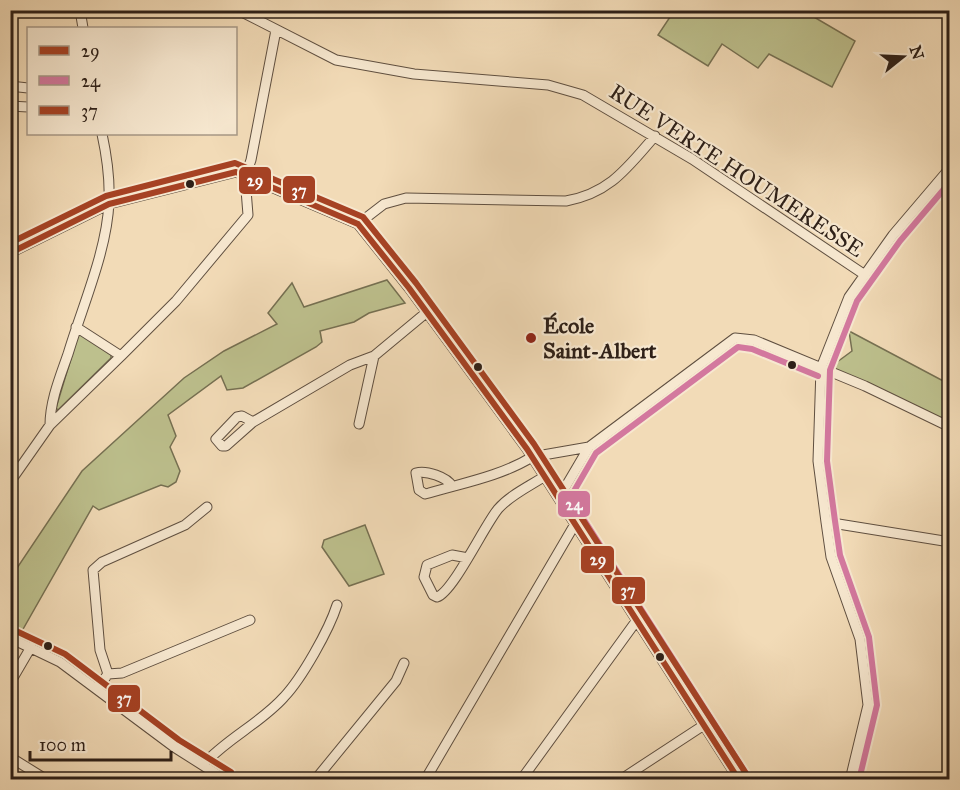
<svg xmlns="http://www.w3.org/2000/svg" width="960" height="790" font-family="'IM FELL Great Primer',serif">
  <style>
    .green { fill: #bdc08d; stroke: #767052; stroke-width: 1.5 }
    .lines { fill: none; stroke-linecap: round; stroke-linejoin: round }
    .street-casing { stroke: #5f4f40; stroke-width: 11 }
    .street { stroke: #f7e8d0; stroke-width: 9 }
    .bus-1-casing { stroke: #f7e8d0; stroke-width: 10 }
    .bus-2-casing { stroke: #f7e8d0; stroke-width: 10 }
    .bus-3-casing { stroke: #f7e8d0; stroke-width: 10 }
    .bus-1 { stroke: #a64224; stroke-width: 6 }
    .bus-2 { stroke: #d3789e; stroke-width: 6 }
    .bus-3 { stroke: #a64224; stroke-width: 6 }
    .bus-dot { fill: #2e2018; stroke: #f7e8d0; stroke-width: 2 }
    .poi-dot { fill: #8f2418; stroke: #f7e8d0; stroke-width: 2 }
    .labels { text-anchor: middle; stroke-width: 4.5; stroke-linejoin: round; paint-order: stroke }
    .street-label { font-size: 22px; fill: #2e2018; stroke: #f7e8d0 }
    .poi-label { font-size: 22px; font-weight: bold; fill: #2e2018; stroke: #f7e8d0; text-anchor: start }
    .line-badge { stroke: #f7e8d0; stroke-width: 2 }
    .badge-label { font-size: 16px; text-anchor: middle; font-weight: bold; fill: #fff }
  </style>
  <rect width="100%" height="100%" fill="#f2dbb7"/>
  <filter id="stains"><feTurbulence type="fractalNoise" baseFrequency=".00333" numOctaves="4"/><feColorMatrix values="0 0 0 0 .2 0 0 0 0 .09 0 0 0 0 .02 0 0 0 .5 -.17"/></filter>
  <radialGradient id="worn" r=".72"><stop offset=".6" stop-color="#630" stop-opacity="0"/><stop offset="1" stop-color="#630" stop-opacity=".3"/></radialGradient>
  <path class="green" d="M802 10 855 41 832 87 769 54 758 68 722 44 708 66 658 35 674 11Z
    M387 280 405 303 369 313 354 322 320 331 322 342 316 347 243 388 227 390 221 376 168 415 176 436 170 447 180 471 176 482 168 487 161 485 99 510 93 506 18 638 11 633V587L17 568 82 471 184 378 224 351 277 324 268 313 292 283 304 307Z
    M849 331 949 384V422L829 368 852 351Z
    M81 334 111 355V358L58 410 56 408 78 335Z
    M365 525 384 574 349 586 322 547 324 540Z"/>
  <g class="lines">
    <defs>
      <path id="street" d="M80 10 83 28
        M238 10 336 60 414 74 548 85 583 95 692 159 865 275
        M10 86 28 88
        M10 106 28 107
        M935 186 950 192
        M358 224 384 204 406 198 566 201C610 193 627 168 655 136
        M10 253 109 204 236 172 358 224 409 288 527 449 739 780
        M76 327 121 356 50 425C50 401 60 377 68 354 82 307 107 251 109 202 110 179 107 157 102 134
        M121 356 176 301 248 215 245 177 251 160 276 30
        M253 422 226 446H222L216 439 237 417 242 416 253 422 350 365 374 356 427 312
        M359 424 374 356
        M534 460 543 455 589 447
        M10 482 50 425
        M452 486C447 477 426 470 416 473L419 490 425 494 429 493C463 483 501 476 532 457
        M559 498 589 447 735 338 754 340 865 386 950 427
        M826 522 950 542
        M468 558 452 555 427 565 424 577 433 595 437 597C453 592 484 526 498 509 510 495 530 486 545 476
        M10 638 60 662 174 747 226 780
        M108 674 122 673 250 620
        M10 683 31 647
        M97 689 108 674 100 650 93 570 102 562 185 525 207 507
        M10 757 47 780
        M203 765C226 739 261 723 284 697 302 678 329 630 337 605
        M315 780 396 681 404 663
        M425 780 575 524
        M521 780 637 620
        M620 780 704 725
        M850 780 868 705 860 639 831 557 826 522 818 461 821 368 849 297 893 235 950 168"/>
    </defs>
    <use href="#street" class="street-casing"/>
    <use href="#street" class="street"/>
    <defs>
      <path id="bus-1" d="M10 253 109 204 236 172 358 224 409 288 527 449 739 780"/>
      <path id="bus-2" d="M747 775 570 498 596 453 738 347 752 349 818 376
        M859 780 877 705 869 637 840 555 835 521 827 461 830 370 857 301 900 241 950 182"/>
      <path id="bus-3" d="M10 243 106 196 235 163 363 217 416 283 534 444 747 775
        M14 630 65 654 179 740 231 772"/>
    </defs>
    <use href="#bus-1" class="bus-1-casing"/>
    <use href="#bus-2" class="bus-2-casing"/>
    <use href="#bus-3" class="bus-3-casing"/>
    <use href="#bus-1" class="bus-1"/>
    <use href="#bus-2" class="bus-2"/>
    <use href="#bus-3" class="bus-3"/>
  </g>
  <g class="bus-dot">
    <circle cx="190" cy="184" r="5"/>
    <circle cx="792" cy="365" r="5"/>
    <circle cx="478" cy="367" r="5"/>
    <circle cx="48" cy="646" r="5"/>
    <circle cx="660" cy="657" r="5"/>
  </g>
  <circle class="poi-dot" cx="531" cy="338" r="6"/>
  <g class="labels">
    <g class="street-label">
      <text transform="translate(737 170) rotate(33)" y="8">RUE VERTE HOUMERESSE</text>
    </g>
    <g class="poi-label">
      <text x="543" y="333">École<tspan x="543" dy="25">Saint-Albert</tspan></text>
    </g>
  </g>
  <g class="line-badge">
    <rect x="238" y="166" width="34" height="29" rx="6" fill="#a64224"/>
    <rect x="282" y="175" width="34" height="29" rx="6" fill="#a64224"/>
    <rect x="557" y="490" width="34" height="28" rx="6" fill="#d3789e"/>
    <rect x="580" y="545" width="35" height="29" rx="6" fill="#a64224"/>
    <rect x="611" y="576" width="35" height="29" rx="6" fill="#a64224"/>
    <rect x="107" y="684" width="34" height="29" rx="6" fill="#a64224"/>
  </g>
  <g class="badge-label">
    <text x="255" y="186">29</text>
    <text x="299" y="196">37</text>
    <text x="574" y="510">24</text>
    <text x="598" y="565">29</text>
    <text x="628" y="596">37</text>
    <text x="124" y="704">37</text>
  </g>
  <rect width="960" height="790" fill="none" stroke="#f2dbb7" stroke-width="36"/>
  <rect x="12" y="12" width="936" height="766" fill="none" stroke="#2e2018" stroke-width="3"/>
  <rect x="18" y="18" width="924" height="754" fill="none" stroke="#2e2018" stroke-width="1.5"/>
  <rect x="27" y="27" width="210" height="108" fill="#f7e8d0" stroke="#a79886" stroke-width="1.5"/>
  <rect x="39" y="46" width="30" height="9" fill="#a64224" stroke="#a79886" stroke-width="1.5"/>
  <text x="81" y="57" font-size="18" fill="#2e2018">29</text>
  <rect x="39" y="76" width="30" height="9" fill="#d3789e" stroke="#a79886" stroke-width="1.5"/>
  <text x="81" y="87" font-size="18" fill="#2e2018">24</text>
  <rect x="39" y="106" width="30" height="9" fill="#a64224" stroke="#a79886" stroke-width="1.5"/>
  <text x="81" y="117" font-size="18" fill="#2e2018">37</text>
  <g transform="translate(903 57) rotate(72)" stroke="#f7e8d0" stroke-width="4.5" paint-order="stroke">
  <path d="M0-4.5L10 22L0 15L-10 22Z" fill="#2e2018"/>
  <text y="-9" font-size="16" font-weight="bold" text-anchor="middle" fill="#2e2018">N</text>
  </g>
  <path d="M30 751v9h141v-9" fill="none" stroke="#2e2018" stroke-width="3"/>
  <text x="39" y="751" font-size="18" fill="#2e2018" stroke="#f7e8d0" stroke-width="4.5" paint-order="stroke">100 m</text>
  <rect width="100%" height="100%" filter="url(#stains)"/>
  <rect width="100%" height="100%" fill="url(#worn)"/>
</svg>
